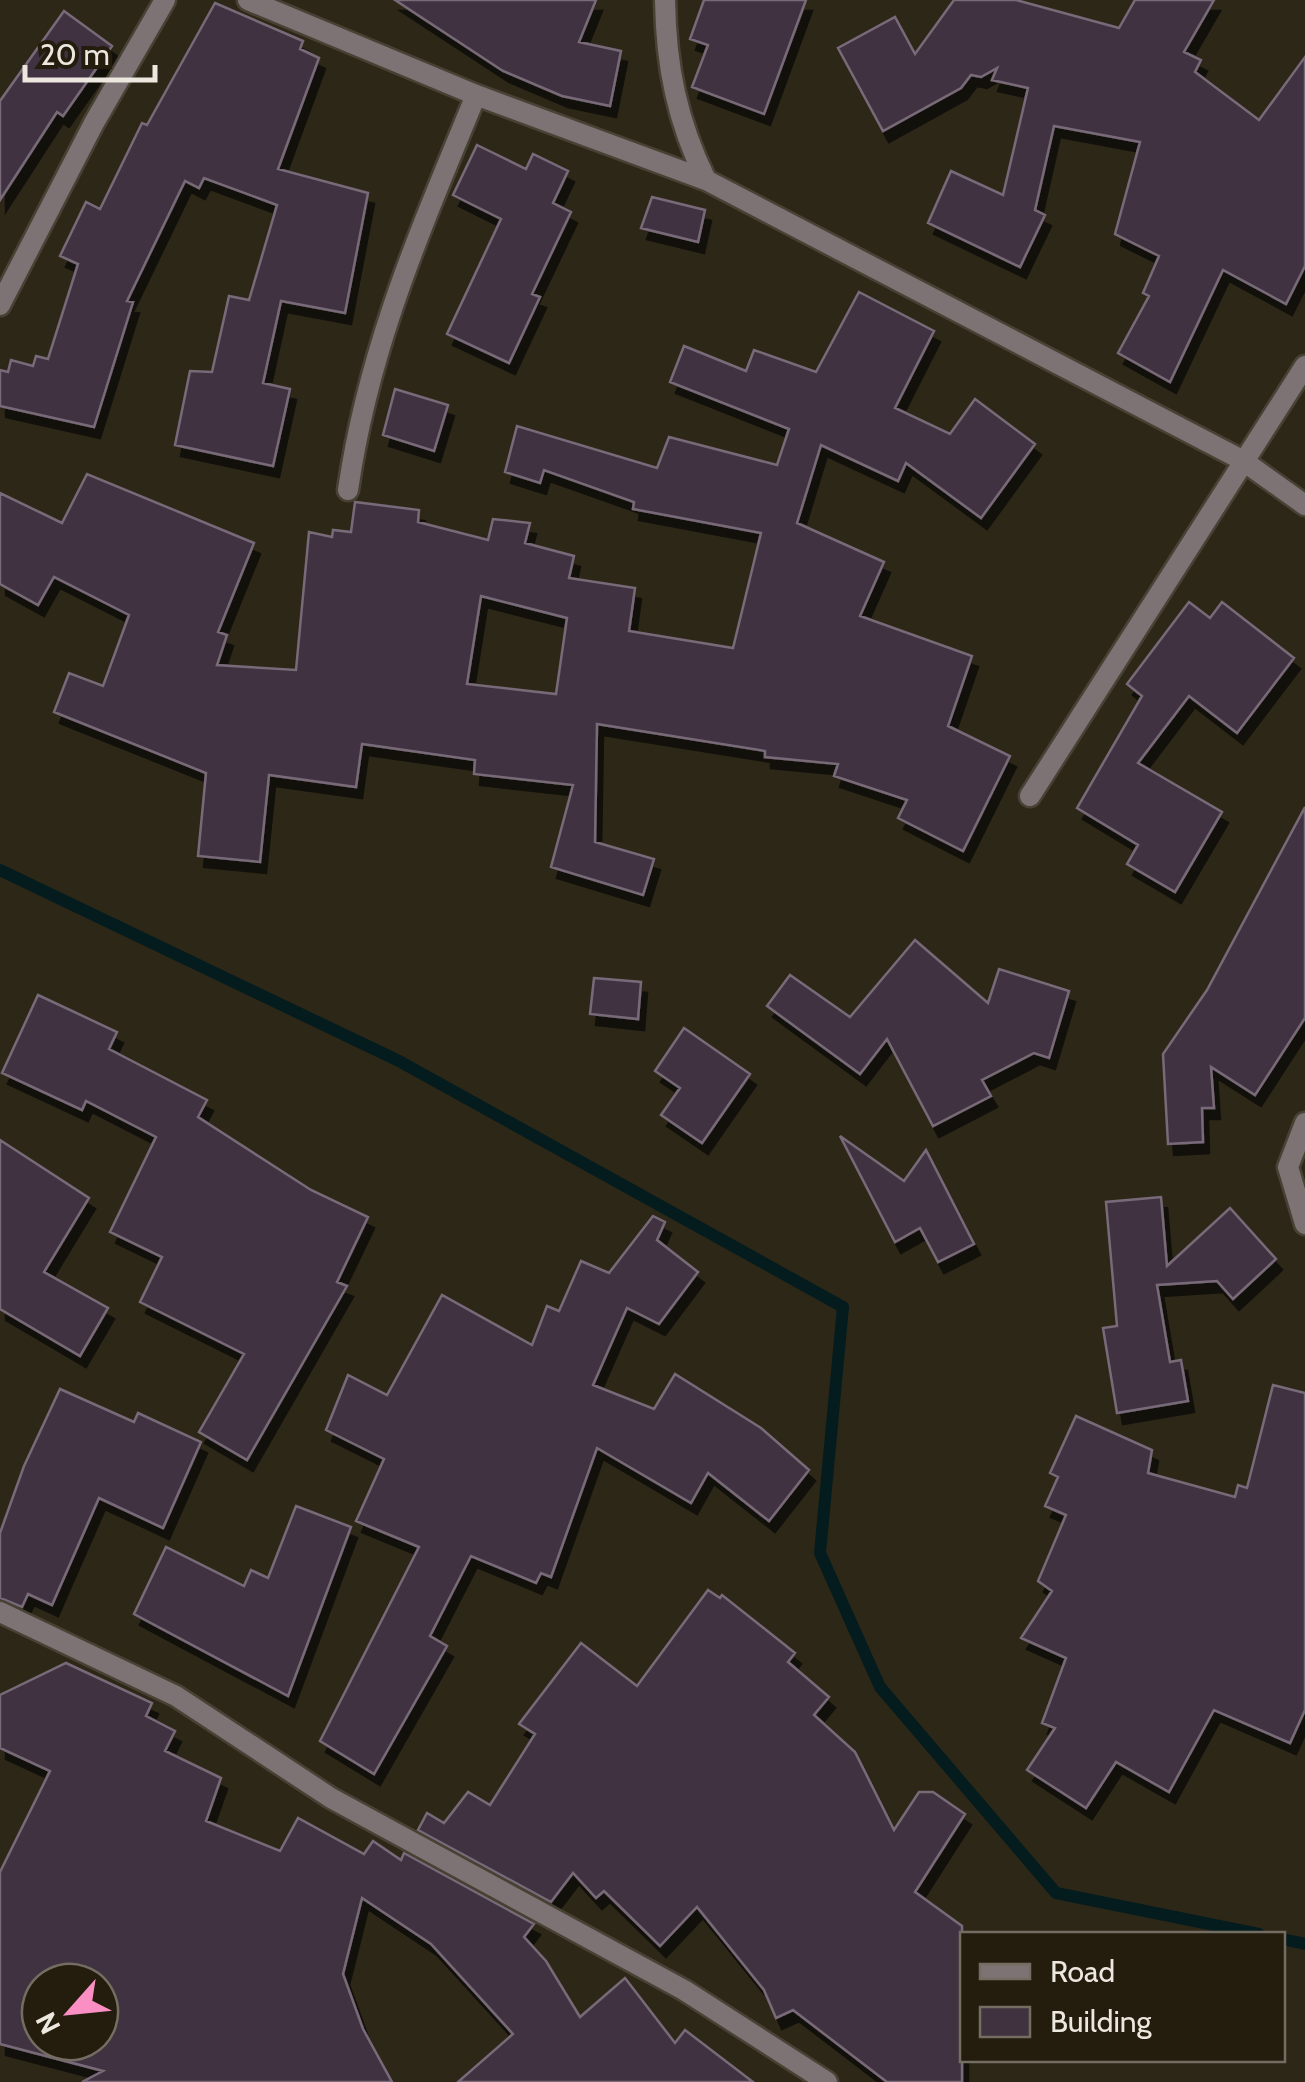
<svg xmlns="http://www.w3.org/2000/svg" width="1305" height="2082" font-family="Cabin,sans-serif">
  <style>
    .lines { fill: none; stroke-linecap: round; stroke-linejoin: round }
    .stream { stroke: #041c1e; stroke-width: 12 }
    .building { fill: #40333f; stroke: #786a78; stroke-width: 2.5; fill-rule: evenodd; filter: url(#shadow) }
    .street-casing { stroke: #484234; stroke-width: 25 }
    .street { stroke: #7d7375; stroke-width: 20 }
  </style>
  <defs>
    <filter id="shadow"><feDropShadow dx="6" dy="11" stdDeviation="0" flood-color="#0009"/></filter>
  </defs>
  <rect width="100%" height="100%" fill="#2d2718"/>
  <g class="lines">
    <path class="stream" d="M0 870 399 1061 843 1307 820 1553 880 1687 1056 1893 1259 1934
      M1282 1939 1305 1944"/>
  </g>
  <path class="building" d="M395 0H596L579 42 621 51 610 106 562 96 503 71Z
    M704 0H806L764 114 692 87 708 45 690 39Z
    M954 0H1016L1119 28 1135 0H1214L1184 52 1201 60 1195 72 1259 120 1305 57V266L1286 304 1223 270 1170 382 1118 353 1149 296 1143 293 1159 256 1115 234 1140 142 1054 126 1035 210 1045 215 1020 267 928 223 951 171 1003 195 1028 88 992 80 997 68 981 77 971 75 961 88 883 131 838 48 895 17 915 54Z
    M215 3 303 41 300 49 319 58 278 169 368 193 345 313 281 301 263 383 290 389 273 466 175 445 190 371 212 372 229 296 249 300 277 205 204 178 199 188 185 181 127 301 133 302 94 427 0 406V370L8 372 11 360 33 366 36 356 48 359 78 264 60 256 86 202 100 209 142 123 147 125Z
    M64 11 112 46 63 116 57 112 0 200V101Z
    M477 145 526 169 533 154 568 171 553 203 571 212 532 294 540 297 509 363 447 334 501 219 453 195Z
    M652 197 705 210 698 242 641 228Z
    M859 292 934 331 895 408 950 434 975 399 1035 444 981 518 906 463 898 481 821 445 797 523 884 562 860 616 972 656 948 726 1010 756 963 851 898 818 907 800 834 776 838 764 765 757V751L597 724 595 842 654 859 643 895 551 867 573 785 474 774 475 760 362 744 356 787 269 775 260 862 198 856 206 773 54 712 69 673 103 686 129 615 54 577 38 605 0 584V493L62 523 87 474 254 543 218 632 227 635 217 665 296 670 309 532 332 537 333 530 351 532 355 502 419 510 418 522 488 540 493 519 530 523 525 543 574 556 569 578 635 588 629 631 733 648 761 533 633 509 634 502 544 470 540 483 505 472 517 426 657 468 669 437 777 465 789 429 670 382 684 346 746 371 754 350 816 372ZM481 596 567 618 556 694 467 684Z
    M395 389 448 405 434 451 383 435Z
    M1189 602 1210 618 1222 602 1294 658 1237 733 1189 696 1138 763 1222 812 1175 892 1127 864 1138 845 1077 808 1142 696 1127 684Z
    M1305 807V1018L1255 1095 1211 1067 1214 1108H1202L1203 1142 1168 1144 1163 1054 1207 990Z
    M915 940 988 1003 999 969 1069 991 1049 1058 1034 1053 982 1080 991 1096 933 1126 887 1039 860 1074 767 1006 790 975 850 1017Z
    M594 978 641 982 638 1019 590 1014Z
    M38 995 117 1032 109 1049 207 1100 198 1117 311 1190 368 1217 337 1282 347 1286 247 1460 199 1432 244 1354 140 1302 162 1257 110 1232 156 1137 86 1101 82 1110 2 1073Z
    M684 1028 750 1074 702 1143 661 1115 680 1088 655 1071Z
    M840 1136 904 1181 926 1150 974 1244 938 1262 920 1228 895 1242Z
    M0 1140 89 1198 44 1272 108 1308 80 1356 0 1309Z
    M1161 1197 1167 1266 1230 1208 1276 1259 1233 1299 1217 1281 1157 1285 1170 1362 1181 1360 1188 1401 1117 1413 1103 1328 1117 1326 1106 1202Z
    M653 1216 665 1222 657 1240 698 1272 659 1324 627 1308 593 1385 654 1409 675 1374 761 1428 809 1470 769 1521 708 1473 691 1503 597 1448 551 1577 541 1573 536 1583 471 1556 430 1636 447 1646 374 1774 320 1741 419 1547 356 1521 384 1459 326 1430 348 1375 387 1395 442 1295 532 1345 547 1306 559 1311 581 1261 609 1273Z
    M1273 1385 1305 1393V1710L1290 1743 1214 1710 1169 1792 1116 1762 1086 1808 1027 1770 1055 1728 1042 1723 1066 1658 1021 1638 1052 1591 1038 1581 1066 1515 1045 1506 1058 1477 1050 1473 1076 1416 1152 1450 1148 1473 1235 1497 1238 1485 1247 1488Z
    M60 1389 134 1422 138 1413 201 1442 163 1528 99 1498 52 1605 28 1594 22 1607 0 1598V1533L24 1466Z
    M296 1506 351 1527 288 1696 134 1614 166 1547 244 1586 251 1570 268 1578Z
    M708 1590 720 1598 722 1595 795 1653 788 1662 829 1697 814 1715 855 1752 894 1830 919 1792H933L965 1814 915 1892 962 1926V2082H887L793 2010 776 2018 764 1990 697 1907 660 1946 604 1891 596 1898 573 1873 551 1902 418 1830 427 1813 444 1823 468 1792 490 1805 535 1734 519 1724 581 1643 637 1686Z
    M66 1663 152 1703 146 1716 175 1731 165 1751 221 1778 206 1821 280 1851 298 1818 364 1854 373 1841 401 1860 404 1853 534 1924 524 1937 546 1961 580 2017 625 1978 675 2043 685 2030 753 2082H458L513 2034 431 1944 362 1898 343 1974 363 2029 392 2082H82L103 2071 0 2044V1872L50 1771 0 1748V1695ZM40 1982H100V2042H40Z"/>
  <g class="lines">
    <defs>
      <path id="street" d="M248 0 476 95 706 180
        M665 0C666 66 677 121 706 180L1242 460 1305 505
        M0 305 94 123 165 0
        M348 490C369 345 421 229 476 95
        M1030 796 1305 366
        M1305 1123 1288 1167 1305 1224
        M0 1612 176 1696 331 1798 684 1990 827 2082"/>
    </defs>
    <use href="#street" class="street-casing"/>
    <use href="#street" class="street"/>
  </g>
  <rect x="960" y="1932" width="325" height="130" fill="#241d0e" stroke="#746e62" stroke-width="2.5"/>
  <rect x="980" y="1964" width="50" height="15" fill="#7d7375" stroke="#746e62" stroke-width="2.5"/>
  <text x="1050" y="1982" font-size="30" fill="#ede8df">Road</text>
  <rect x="980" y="2007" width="50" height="30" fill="#40333f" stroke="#746e62" stroke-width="2.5"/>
  <text x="1050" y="2032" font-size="30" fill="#ede8df">Building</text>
  <g transform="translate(70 2012) rotate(243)"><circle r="48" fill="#241d0e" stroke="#746e62" stroke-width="2.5"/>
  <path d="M0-8L18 38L0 25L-18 38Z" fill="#fb8fc3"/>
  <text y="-15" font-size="28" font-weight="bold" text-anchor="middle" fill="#ede8df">N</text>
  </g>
  <path d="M25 65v15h130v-15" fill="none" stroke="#ede8df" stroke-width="5"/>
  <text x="40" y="65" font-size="30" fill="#ede8df" stroke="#241d0e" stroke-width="8" paint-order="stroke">20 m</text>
</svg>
